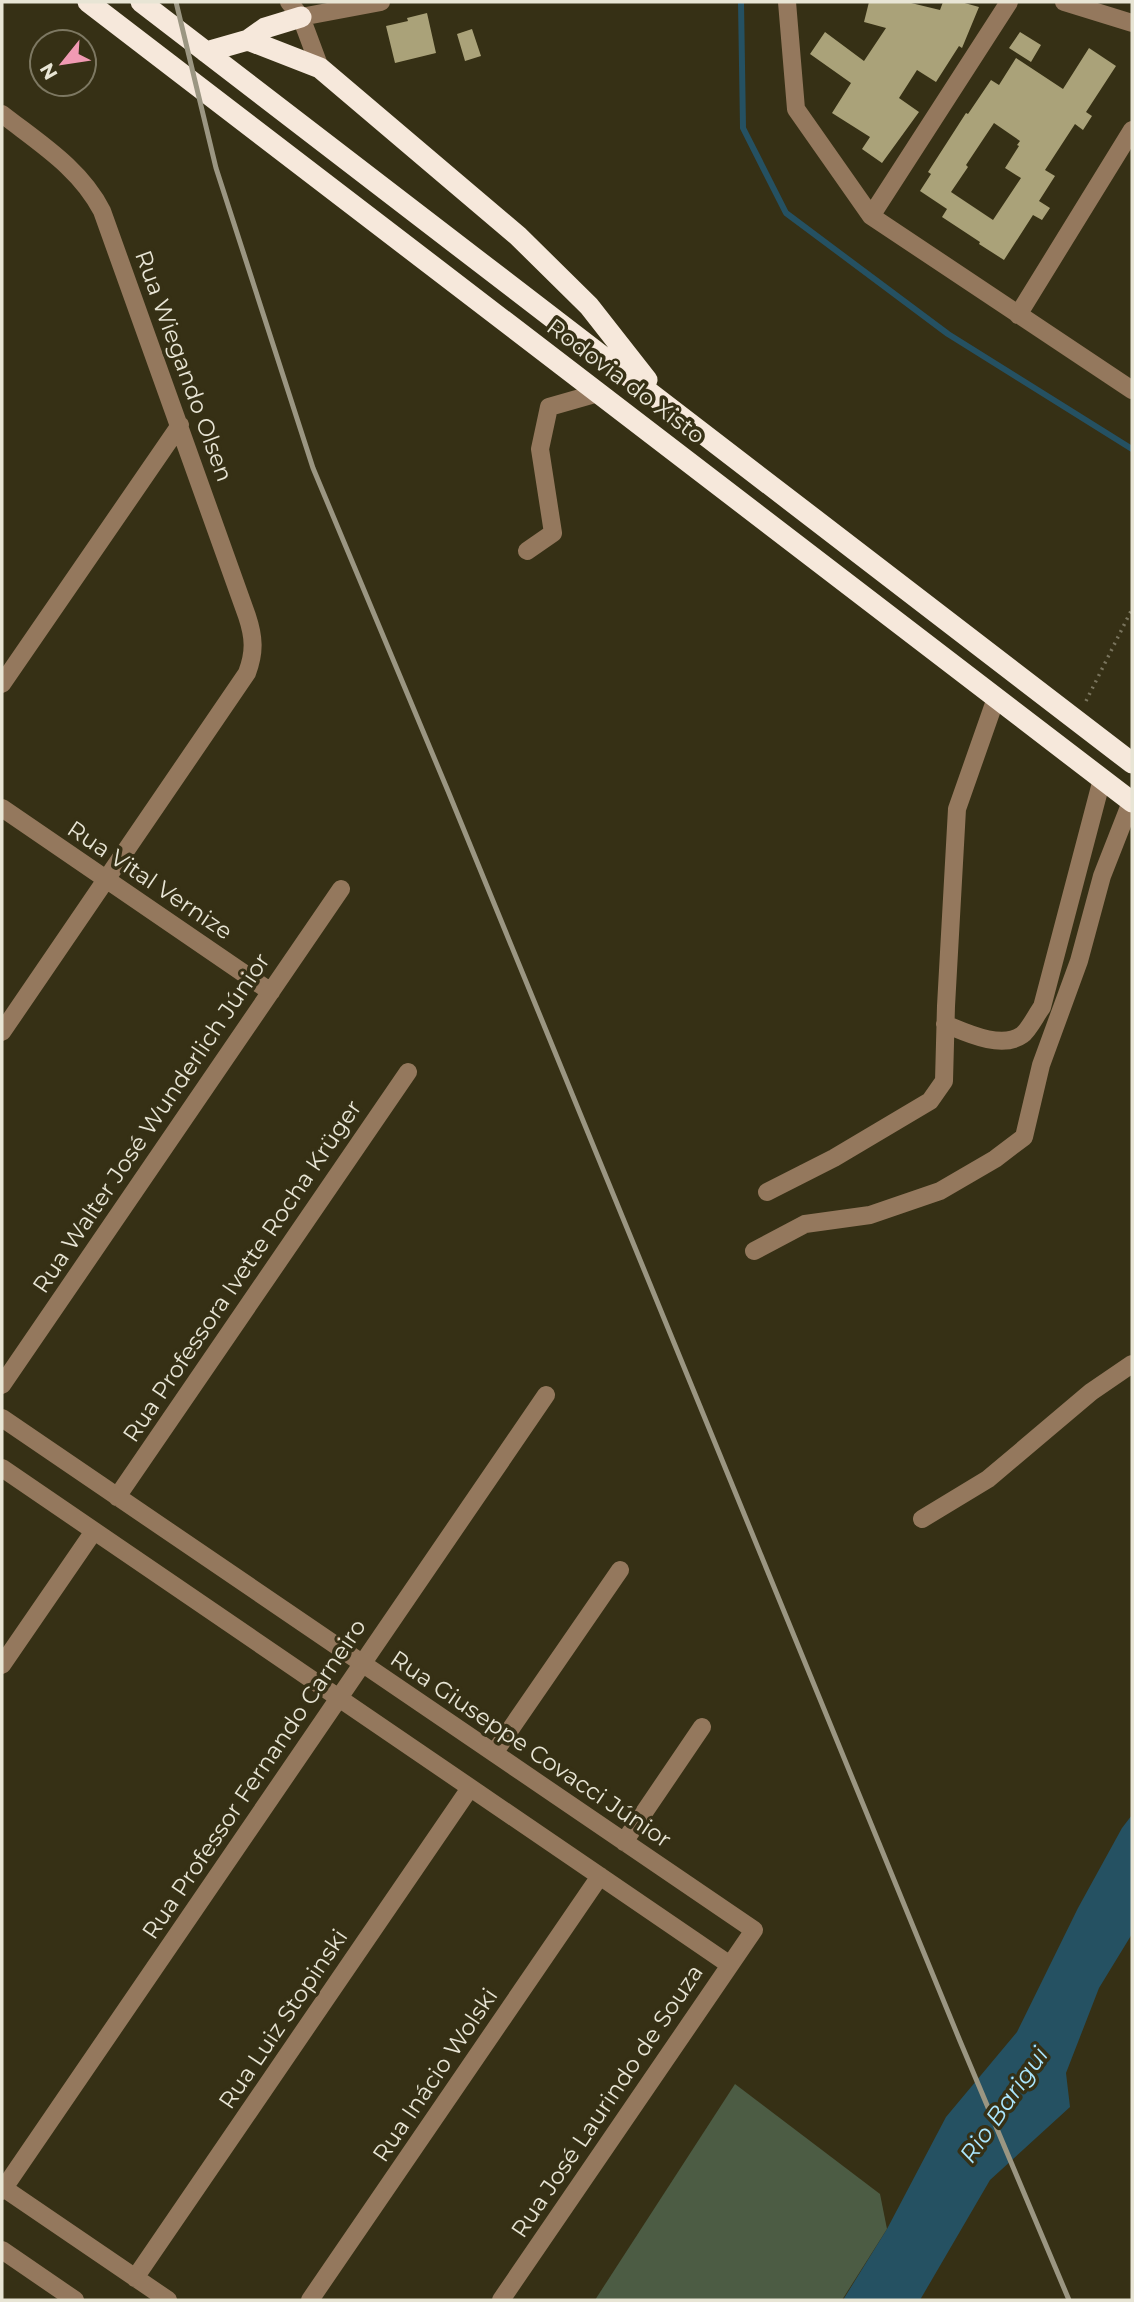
<svg xmlns="http://www.w3.org/2000/svg" width="1134" height="2302" font-family="Montserrat,sans-serif">
  <style>
    .green { fill: #4c5c44 }
    .water { fill: #255162 }
    .lines { fill: none; stroke-linecap: round; stroke-linejoin: round }
    .stream { stroke: #255162; stroke-width: 6 }
    .building { fill: #aaa279; fill-rule: evenodd }
    .path { stroke: #79745d; stroke-width: 3.5; stroke-dasharray: 2 5; stroke-linecap: butt }
    .minor { stroke: #94785d; stroke-width: 18 }
    .highway { stroke: #f6e8db; stroke-width: 21 }
    .rail { stroke: #9b9682; stroke-width: 5 }
    .labels { text-anchor: middle; stroke-width: 7; stroke-linejoin: round; paint-order: stroke }
    .street-label { font-size: 23px; fill: #e8e5d5; stroke: #363015 }
    .water-label { font-size: 24px; font-style: italic; fill: #abe6fe; stroke: #363015 }
  </style>
  <rect width="100%" height="100%" fill="#363015"/>
  <path class="green" d="M735 2084 880 2194 887 2229 842 2300H595Z"/>
  <path class="water" d="M1132 1815V1934L1099 1988 1066 2073 1070 2107 990 2180 920 2300H843L887 2229 946 2117 1017 2032 1078 1908 1122 1828Z"/>
  <g class="lines">
    <path class="stream" d="M741 2 743 128 786 213 948 334 1132 449"/>
  </g>
  <path class="building" d="M869 2H907L940 10 943 2H961L979 7 962 48 959 46 936 82 917 70 899 98 919 112 882 163 862 149 870 137 832 113 851 83 810 54 825 32 864 61 886 28 864 22Z
    M427 13 436 53 395 63 386 26 408 21 407 18Z
    M472 29 481 56 465 61 457 34Z
    M1020 32 1041 45 1031 62 1009 48Z
    M1089 48 1116 66 1086 112 1092 116 1083 130 1075 124 1045 170 1055 176 1039 201 1050 208 1042 220 1033 215 1004 260 979 244 980 242 942 217 947 209 920 191 931 174 928 172 966 113 968 114 991 80 999 85 1016 58 1063 89ZM994 123 1020 141 1017 145 1019 146 1005 168 1021 178 993 220 951 192 968 167 966 165Z"/>
  <g class="lines">
    <path class="path" d="M1086 701 1132 609"/>
    <path class="minor" d="M289 2 301 17 320 68
      M787 2 796 109 871 216 1132 390
      M1064 2 1132 23
      M301 17 381 2
      M2 114C39 143 80 168 102 211L247 616C254 637 255 652 247 673L2 1032
      M871 216 1009 2
      M1018 315 1132 130
      M527 551 553 533 540 449 549 407 598 393
      M2 684 180 425
      M2 808 271 992
      M945 1024C965 1032 1001 1050 1022 1035 1029 1030 1036 1015 1042 1007L1102 779
      M767 1192 834 1158 930 1101 944 1081 946 1006 957 809 996 698
      M754 1251 805 1224 870 1215 940 1191 995 1159 1024 1137 1041 1065 1079 961 1102 876 1131 802
      M2 1385 341 889
      M2 1418 754 1930 501 2300
      M2 1468 730 1965
      M117 1497 408 1072
      M922 1519 988 1479 1091 1392 1132 1364
      M2 1665 94 1531
      M494 1753 620 1570
      M624 1842 702 1727
      M2 2187 168 2300
      M2 2191 546 1395
      M2 2250 75 2300
      M135 2278 470 1788
      M310 2300 600 1876"/>
    <path class="highway" d="M88 2 1132 802
      M141 2 1132 763
      M248 40 265 28 301 17
      M206 52 248 40 320 68 518 236 589 306 647 380"/>
    <path class="rail" d="M176 2 216 168 313 468 448 791 960 2041 1069 2300"/>
  </g>
  <g class="labels">
    <g class="street-label">
      <text transform="translate(184 366) rotate(70)" y="8">Rua Wiegando Olsen</text>
      <text transform="translate(626 381) rotate(37)" y="8">Rodovia do Xisto</text>
      <text transform="translate(150 880) rotate(34)" y="8">Rua Vital Vernize</text>
      <text transform="translate(151 1123) rotate(-56)" y="8">Rua Walter José Wunderlich Júnior</text>
      <text transform="translate(242 1271) rotate(-56)" y="8">Rua Professora Ivette Rocha Krüger</text>
      <text transform="translate(531 1749) rotate(34)" y="8">Rua Giuseppe Covacci Júnior</text>
      <text transform="translate(254 1779) rotate(-56)" y="8">Rua Professor Fernando Carneiro</text>
      <text transform="translate(283 2019) rotate(-56)" y="8">Rua Luiz Stopinski</text>
      <text transform="translate(435 2075) rotate(-56)" y="8">Rua Inácio Wolski</text>
      <text transform="translate(607 2101) rotate(-56)" y="8">Rua José Laurindo de Souza</text>
    </g>
    <g class="water-label">
      <text transform="translate(1004 2105) rotate(-55)" y="8">Rio Barigui</text>
    </g>
  </g>
  <rect width="1134" height="2302" fill="none" stroke="#e8e5d5" stroke-width="7"/>
  <g transform="translate(63 63) rotate(240)"><circle r="33" fill="#363015" stroke="#7d7862" stroke-width="2"/>
  <path d="M0-5L12 26L0 18L-12 26Z" fill="#f19ab3"/>
  <text y="-10" font-size="19" font-weight="bold" text-anchor="middle" fill="#e8e5d5">N</text>
  </g>
</svg>
